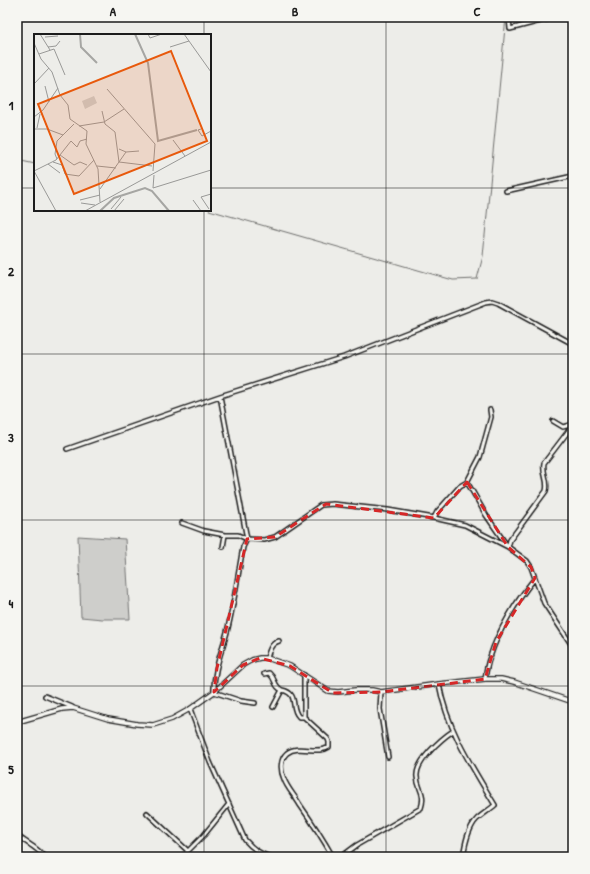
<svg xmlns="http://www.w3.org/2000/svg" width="590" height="874" font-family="'Patrick Hand',sans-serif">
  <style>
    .green { fill: #cececb; stroke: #757574 }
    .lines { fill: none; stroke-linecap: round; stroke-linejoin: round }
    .stream { stroke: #6f6f6d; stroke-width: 1 }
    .minor-casing { stroke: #1c1c1c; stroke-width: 6 }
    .tertiary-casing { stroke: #1c1c1c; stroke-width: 6 }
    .minor { stroke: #f6f6f2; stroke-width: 3 }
    .tertiary { stroke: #f6f6f2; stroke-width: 3.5 }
    .marked { fill: none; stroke: #d62828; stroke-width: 3; stroke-dasharray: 8 5; stroke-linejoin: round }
    .grid { fill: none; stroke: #1c1c1c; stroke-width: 1; stroke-opacity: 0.55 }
    .inset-river { fill: none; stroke: #a6a6a3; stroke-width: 2 }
    .inset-road { fill: none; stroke: #999997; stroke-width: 1 }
    .view { fill: #e8590c; fill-opacity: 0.15; stroke: #e8590c; stroke-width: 2 }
    .inset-edge { fill: none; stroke: #1c1c1c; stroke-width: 2 }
    .neatline { fill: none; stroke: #1c1c1c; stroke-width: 1.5 }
    .grid-label { font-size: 13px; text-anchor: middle; font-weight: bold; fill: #1c1c1c }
  </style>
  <rect width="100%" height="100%" fill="#edede9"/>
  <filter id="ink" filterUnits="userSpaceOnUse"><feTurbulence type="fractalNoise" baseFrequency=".025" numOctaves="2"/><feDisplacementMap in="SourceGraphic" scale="8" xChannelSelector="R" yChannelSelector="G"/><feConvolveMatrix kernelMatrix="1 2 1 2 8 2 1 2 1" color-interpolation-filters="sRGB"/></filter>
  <g filter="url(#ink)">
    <path class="green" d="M78 536 125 539 130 619H102L81 617Z"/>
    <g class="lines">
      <path class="stream" d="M17 160 35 164
        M209 210 453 280 477 279 483 256 506 17"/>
      <defs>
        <path id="minor" d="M509 17 510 29 548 19 550 17
          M506 191 573 176
          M220 396 247 539 243 547C238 575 234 604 227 632 222 651 213 671 214 692L241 701 255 703
          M553 421 563 427 573 424
          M67 449 220 396 344 357 486 302 492 301 498 303 573 344
          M467 482 486 515 508 547
          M434 518 437 512 460 486 467 482 480 457 491 417 490 410
          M182 523 204 531 225 535H238L247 539 264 540 275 537 321 505 333 504 388 510 434 518 465 525 508 547 527 561 531 567 544 603 573 647
          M223 547 225 535
          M508 547 510 540 546 491C549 480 542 474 544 463L573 425
          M267 658C269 651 271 643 279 641
          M264 674 269 673C277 680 273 686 282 690
          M304 675V717L328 739 329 742V747C318 755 299 744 287 753 280 759 280 770 284 779 287 788 295 796 300 805 312 822 323 839 333 857
          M485 679C486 672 487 664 490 657 498 631 517 600 535 578
          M439 684C447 729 472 767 495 805 489 810 483 814 477 819 468 828 465 844 463 857
          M381 692 380 709 388 757
          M45 696 72 707
          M273 707 282 690C300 694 289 707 299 717H304
          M190 709 210 762 245 840C253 849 259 853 270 857
          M147 813 188 851
          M17 835C25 843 38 847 44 857
          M182 857 204 835 229 804
          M341 857 357 845 421 808C426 793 418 790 417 777 415 762 441 739 453 731"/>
        <path id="tertiary" d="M17 722 62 709 73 708 108 719 137 724 153 725 172 719 190 709 214 692 243 665 252 660 260 658H267L290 666 328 691 338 692 355 690H372L381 692 439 684 485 679H501L514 682 573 702"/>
      </defs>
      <use href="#minor" class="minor-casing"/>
      <use href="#tertiary" class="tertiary-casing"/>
      <use href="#minor" class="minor"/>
      <use href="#tertiary" class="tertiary"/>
    </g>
  </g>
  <path class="marked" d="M467 482 508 547 531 567 535 578 496 642 485 679 381 692 333 693 290 666 260 658 243 665 214 692 217 668 247 539 275 537 326 504 434 518Z"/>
  <path class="grid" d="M204 17V35M386 17V857M17 188H35M210 188H573M204 210V857M17 354H573M17 520H573M17 686H573"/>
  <g transform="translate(34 34)">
    <rect width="177" height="177" fill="#edede9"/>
    <path d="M60 62 63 69 51 75 48 67Z" fill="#cececb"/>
    <path class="inset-river" d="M46 0 47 13 63 29M101 0 114 29 124 107 163 96M66 177 80 164 111 154 118 157 135 177"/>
    <path class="inset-road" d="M6 0 16 16M114 0 116 4 128 0M150 0 177 38M11 3 24 2M0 9 7 25 18 38 26 61 34 71 36 85 53 97 52 110 64 135 66 168M14 13 22 12 26 7M136 13 155 7M5 20 20 15 31 41M0 50 15 34M11 52 15 68M73 55 121 110 119 137M68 77 71 90 81 98 85 128M0 83 9 76 24 54M45 92 70 88 90 75M3 94 6 80M0 95H13L29 101M167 95 164 96 168 102 177 97M139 106 151 122M85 115 92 118 105 117M26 121 40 131 46 128 53 131M23 125 21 120 23 107 40 90M19 128 28 131 31 140 45 142 60 126M85 128 118 132M14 130 26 139M63 132 82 134M0 137 22 126 37 107 43 113 46 107 53 105M0 137 22 177M120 141 119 154 177 136M66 155 92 118M46 166 66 161M159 166 167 177M47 169 61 171M77 175 87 163M175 175 167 163 177 160M51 177 177 108M80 177 90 165"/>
    <path class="view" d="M137 17 173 107 40 160 4 70Z"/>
    <rect width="177" height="177" class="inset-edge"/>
  </g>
  <rect width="590" height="874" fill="none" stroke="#f6f6f2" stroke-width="44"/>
  <rect x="22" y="22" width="546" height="830" class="neatline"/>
  <g class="grid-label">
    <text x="113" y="16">A</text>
    <text x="295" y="16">B</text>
    <text x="477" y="16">C</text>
    <text x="11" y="110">1</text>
    <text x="11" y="276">2</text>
    <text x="11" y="442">3</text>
    <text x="11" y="608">4</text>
    <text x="11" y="774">5</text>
  </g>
</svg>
